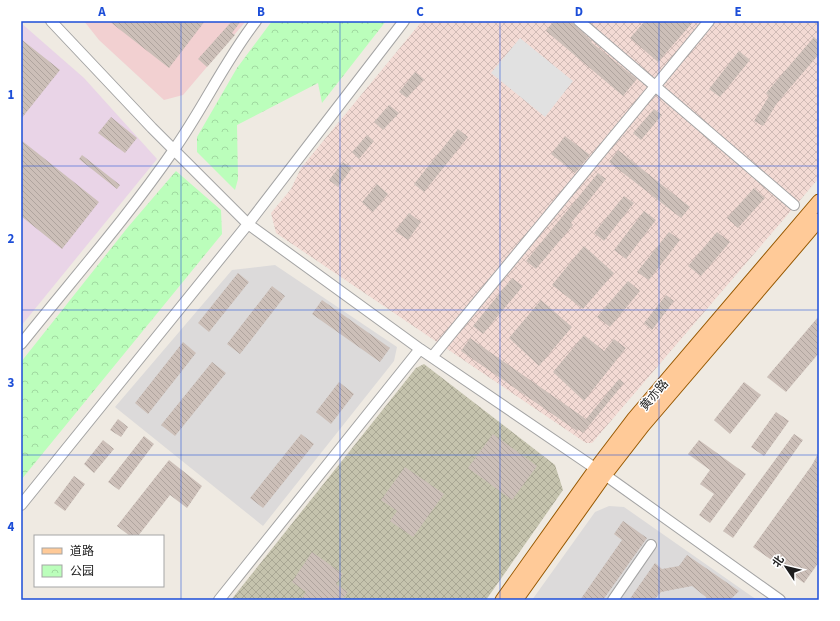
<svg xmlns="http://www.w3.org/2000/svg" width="840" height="621" font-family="'Source Sans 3','Noto Sans SC',sans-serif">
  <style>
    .residential { fill: #dcdada }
    .commercial { fill: #f2d0d1 }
    .industrial { fill: #e9d4e7 }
    .military { fill: url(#military-cross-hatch) }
    .construction { fill: url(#construction-cross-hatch) }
    .park { fill: url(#park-crowns) }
    .parking { fill: #e1e1e1 }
    .building { fill: url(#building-back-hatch) }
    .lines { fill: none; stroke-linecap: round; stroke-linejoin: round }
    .minor-casing { stroke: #a4a4a4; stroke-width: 12 }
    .major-casing { stroke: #975800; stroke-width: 15 }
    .minor { stroke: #fff; stroke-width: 10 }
    .major { stroke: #ffca98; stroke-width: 13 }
    .grid { fill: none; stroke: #1d4ed8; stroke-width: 1; stroke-opacity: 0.55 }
    .labels { text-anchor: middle; stroke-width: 3; stroke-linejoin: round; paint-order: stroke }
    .street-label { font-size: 12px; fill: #1d1d1d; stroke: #fff }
    .neatline { fill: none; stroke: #1d4ed8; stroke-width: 1.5 }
    .grid-label { font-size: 13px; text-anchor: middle; font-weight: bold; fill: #1d4ed8 }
  </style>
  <defs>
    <pattern id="military-cross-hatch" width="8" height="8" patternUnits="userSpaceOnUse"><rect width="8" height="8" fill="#f3dad4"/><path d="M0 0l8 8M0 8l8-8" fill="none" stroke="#d0bbb6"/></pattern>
    <pattern id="construction-cross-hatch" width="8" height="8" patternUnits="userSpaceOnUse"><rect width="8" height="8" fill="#c5c3ad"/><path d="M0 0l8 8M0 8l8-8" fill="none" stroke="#a9a794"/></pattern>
    <pattern id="park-crowns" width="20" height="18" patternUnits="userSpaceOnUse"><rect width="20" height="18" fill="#bbfebb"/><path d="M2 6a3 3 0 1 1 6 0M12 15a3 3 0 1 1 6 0" fill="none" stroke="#a0d9a0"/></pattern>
    <pattern id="building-back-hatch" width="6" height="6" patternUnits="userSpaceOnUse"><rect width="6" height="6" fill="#ccbfb8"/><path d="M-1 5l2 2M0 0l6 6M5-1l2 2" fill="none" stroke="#afa49e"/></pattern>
  </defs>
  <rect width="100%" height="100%" fill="#efeae2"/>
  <path class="residential" d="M275 265 397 347 394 361 263 526 115 407 232 270Z
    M609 506 624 507 757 600H532L595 512Z"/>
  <path class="commercial" d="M84 21H246L183 95 164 100 99 40Z"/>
  <path class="industrial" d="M21 23 84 78 157 159 21 326Z"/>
  <path class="military" d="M422 21H819V178L592 443H586L276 233 271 213 291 189 301 168Z"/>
  <path class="construction" d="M424 364 555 465 563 490 486 600H231L416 368Z"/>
  <path class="park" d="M272 21H386L322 103 318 83 237 125 238 179 235 190 197 152V137L237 68Z
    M176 171 221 210 222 234 21 480V362L128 227Z"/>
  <path class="parking" d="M520 38 573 81 545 117 491 73Z"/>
  <path class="building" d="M109 21H205L169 68Z
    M232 21H241L232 33 235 35 207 67 198 59Z
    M554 21H571L592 41 591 42 637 79 623 96 546 31Z
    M645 21H694L658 62 630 38Z
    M814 37 819 42V54L777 103 763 126 754 121 769 96 766 93Z
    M21 39 60 70 21 119Z
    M739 51 750 60 720 97 709 89Z
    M415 72 424 79 407 98 399 92Z
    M389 105 399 113 383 130 374 122Z
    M654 109 662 115 641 140 633 133Z
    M111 117 137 138 125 153 98 133Z
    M458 129 468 137 424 192 414 184Z
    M367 135 374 141 359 159 352 152Z
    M565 136 590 155 575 173 551 154Z
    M21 140 99 202 62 249 21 216Z
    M618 150 690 207 681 218 609 162Z
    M82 155 120 185 117 189 79 159Z
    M343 162 352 168 338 187 329 180Z
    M598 173 606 179 571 223 573 225 536 269 526 261Z
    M377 184 388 194 373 212 362 202Z
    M754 188 765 198 738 228 727 218Z
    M624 196 634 203 604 241 594 233Z
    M644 211 656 220 626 259 614 250Z
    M409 213 421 222 408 240 395 231Z
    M669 232 680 240 649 280 637 272Z
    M717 232 730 242 701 276 688 266Z
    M584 246 614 273 583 309 552 285Z
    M238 273 249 282 209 332 198 323Z
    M512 278 523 286 483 334 473 326Z
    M628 281 640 291 610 327 597 317Z
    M272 286 285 296 240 354 227 344Z
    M666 295 674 301 652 330 644 323Z
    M322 300 390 348 380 362 312 314Z
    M541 300 572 327 539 366 509 338Z
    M819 316V353L786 392 767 377Z
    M584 335 604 351 614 339 626 348 584 401 553 372Z
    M470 338 586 419 619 379 624 383 583 433 578 429 577 431 461 351Z
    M183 342 196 353 148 414 135 403Z
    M212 362 226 373 175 436 161 425Z
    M339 382 354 394 331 424 316 412Z
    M744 382 761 395 730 434 714 420Z
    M776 412 789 421 764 456 751 447Z
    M118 419 128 427 121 437 110 430Z
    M301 434 314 444 263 508 250 498Z
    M493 434 537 466 512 500 468 468Z
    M794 434 803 440 733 538 723 531Z
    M144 436 154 444 119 490 108 482Z
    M103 440 114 449 94 473 84 464Z
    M699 440 746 474 710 523 699 515 714 494 700 484 710 470 688 454Z
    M819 452V562L804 583 753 547 812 465Z
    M169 460 202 486 187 508 170 495 138 536H130L117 526Z
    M405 467 444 494 413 537 390 521 397 511 381 500Z
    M74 476 85 484 65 511 54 503Z
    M623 521 647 538 603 600H580L622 540 614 534Z
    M312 552 343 574 336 584 348 592 342 600H301L306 592 292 582Z
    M687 555 739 591 730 600H707L706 597 692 586 661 592 654 600H629L655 563 662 569 679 566Z"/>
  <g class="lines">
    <defs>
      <path id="minor" d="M51 21 152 128 248 224 420 349 605 475 780 600
        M579 21 794 205
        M21 344C72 280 127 218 173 151 203 109 224 62 256 21
        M432 357 709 21
        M21 505 248 224 404 21
        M219 600 420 349
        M613 600 651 545"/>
      <path id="major" d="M502 600 596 468 634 418 819 201
        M516 600 605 475 643 426 819 220"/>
    </defs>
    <use href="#minor" class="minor-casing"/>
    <use href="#major" class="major-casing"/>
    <use href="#minor" class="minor"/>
    <use href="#major" class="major"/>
  </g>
  <path class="grid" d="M181 21V600M340 21V600M500 21V600M659 21V600M21 166H819M21 310H819M21 455H819"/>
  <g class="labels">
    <g class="street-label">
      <text transform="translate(654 395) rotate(-50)" y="4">黄亦路</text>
    </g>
  </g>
  <rect width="840" height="621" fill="none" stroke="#ffffff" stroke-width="44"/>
  <rect x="34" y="535" width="130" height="52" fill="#ffffff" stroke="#a5a5a5"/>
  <rect x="42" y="548" width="20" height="6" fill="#ffca98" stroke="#a5a5a5"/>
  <text x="70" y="555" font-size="12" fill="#1d1d1d">道路</text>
  <rect x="42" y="565" width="20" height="12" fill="url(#park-crowns)" stroke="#a5a5a5"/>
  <text x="70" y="575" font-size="12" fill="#1d1d1d">公园</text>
  <g transform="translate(786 567) rotate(305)" stroke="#ffffff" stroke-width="3" paint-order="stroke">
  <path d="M0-3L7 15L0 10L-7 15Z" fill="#1d1d1d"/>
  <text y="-6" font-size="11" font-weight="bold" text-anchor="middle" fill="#1d1d1d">北</text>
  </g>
  <rect x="22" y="22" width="796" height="577" class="neatline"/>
  <g class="grid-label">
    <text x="102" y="16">A</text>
    <text x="261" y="16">B</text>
    <text x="420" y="16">C</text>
    <text x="579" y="16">D</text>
    <text x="738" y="16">E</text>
    <text x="11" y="99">1</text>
    <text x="11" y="243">2</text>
    <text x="11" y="387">3</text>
    <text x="11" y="531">4</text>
  </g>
</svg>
